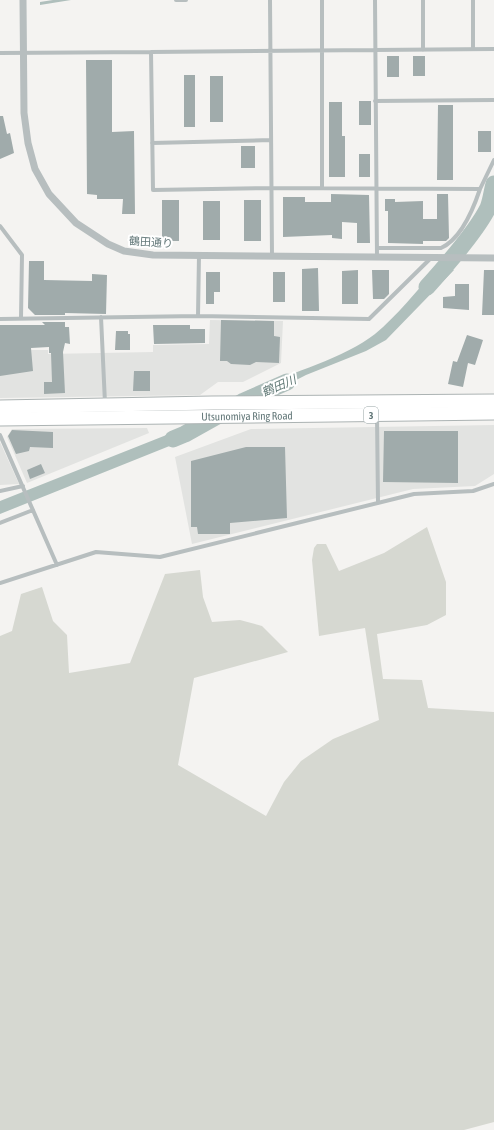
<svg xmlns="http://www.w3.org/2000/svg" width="494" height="1130" font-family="'Asap Condensed','Noto Sans JP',sans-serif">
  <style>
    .built { fill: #e2e3e1 }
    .green { fill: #d6d8d1 }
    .water { fill: #afbfbc }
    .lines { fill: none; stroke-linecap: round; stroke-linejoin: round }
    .river { stroke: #afbfbc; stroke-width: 17 }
    .building { fill: #a0abab }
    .primary-casing { stroke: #acb3b3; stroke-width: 15 }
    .minor { stroke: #b7bebf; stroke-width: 4 }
    .tertiary { stroke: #b7bebf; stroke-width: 7 }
    .primary { stroke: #fff; stroke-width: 13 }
    .labels { text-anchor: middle; stroke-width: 4; stroke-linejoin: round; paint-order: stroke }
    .shield { fill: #fff; stroke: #92a0a1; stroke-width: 1 }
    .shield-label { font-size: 10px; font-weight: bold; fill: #637879 }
    .street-label { font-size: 11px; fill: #637879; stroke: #fff }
    .water-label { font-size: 12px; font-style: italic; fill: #637b78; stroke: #fff }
  </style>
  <rect width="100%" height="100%" fill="#f4f3f1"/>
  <path class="built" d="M210 320 283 321 281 363 243 382H218L200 395 0 398V350H48V354L153 352V345L209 344Z
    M494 425V474L475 486 413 489 192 544 175 457 251 429Z
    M147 428 149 433 27 483 7 437 12 429Z
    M0 442 19 484 0 485Z"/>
  <path class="green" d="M427 527 446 582V615L427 625 377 634 383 679 422 680 428 708 494 712V1122L464 1130H0V636L12 631 21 594 42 587 53 621 67 635 69 673 130 663 165 574 200 570 203 597 212 622 240 620 262 626 288 652 194 678 178 765 266 816 284 782 301 761 333 739 379 720 365 628 319 636 312 560 314 548 317 544H326L339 571 384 553Z"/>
  <path class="water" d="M53 0H71L40 5V2Z
    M494 180V209L484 228 474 243H461L471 229Z
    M436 270H454L386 340 366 351 306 375 273 392 247 391C285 375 343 359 375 334 397 316 416 291 436 270Z
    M179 430H200L177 443 0 514V501Z"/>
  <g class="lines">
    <path class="river" d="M427 287C445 267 476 232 488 208 491 201 492 191 494 184
      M173 439 185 434 244 401 287 382"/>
  </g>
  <path class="building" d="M387 56H399V77H387Z
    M413 56H425V76H413Z
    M86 60H112V132L134 131 135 214H122L123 199H97V195L87 194Z
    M184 75H195V127H184Z
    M210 76H223V122H210Z
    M359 101H371V125H359Z
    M329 102H342V136H345V177H329Z
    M438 105H453V180H437Z
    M0 116H3L7 134 10 133 14 153 0 159Z
    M478 131H491V152H478Z
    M241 146H255V168H241Z
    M359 154H370V177H359Z
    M331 194 369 195 370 243H357V223L342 222V239L332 238V235L283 237V197H305V202H331Z
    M437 194H448L449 238 446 241H423V244L388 243V211H385V199H395V202L423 201V219H437Z
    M162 200H179V241H162Z
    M244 200H261V241H244Z
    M203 201H220V240H203Z
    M29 261H44V280L92 281V274L107 275 106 314 65 313V315H35L28 308Z
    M318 268 319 311H302V269Z
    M358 270V304H342V271Z
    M372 270H389V294L384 299H373Z
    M484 270H494V315H482Z
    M206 272H220V292H214V304H206Z
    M273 272H285V302H273Z
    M455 284H469V310L443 308V297L455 296Z
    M221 320 274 321V336L280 337 279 363 256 362 250 365 231 364 227 361H220Z
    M42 322H65V327H69L70 344 65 343 63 352 65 393 44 394V382H52L51 353H49V347L31 348 33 371 0 376V325H45Z
    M153 325H190V329H205V343L154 344Z
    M116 331H128V334H130V350H115Z
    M467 335 483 340 475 365 468 363 463 387 448 384 453 361 457 362Z
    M134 371H150V391H133Z
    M12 430 53 432V448L30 447 29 451 16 454 8 436Z
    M384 431H458V483L383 482Z
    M246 447H285L287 518 230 523V534H198L197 527H191V461Z
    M41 464 45 473 30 479 27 470Z"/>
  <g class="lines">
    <defs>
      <g id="primary">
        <path d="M0 407 212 403 494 401"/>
        <path id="s1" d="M0 419 494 413"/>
      </g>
    </defs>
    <use href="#primary" class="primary-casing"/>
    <path class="minor" d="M176 0H186
      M270 0 272 255
      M375 0 377 256
      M473 0V49
      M423 50V0
      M151 52 494 49
      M0 53 151 52 153 190 271 188 480 189 494 160
      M375 101 494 100
      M152 143 271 140
      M322 188V0
      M0 226 22 255 21 318
      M377 248H441C461 239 473 210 480 189
      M198 316 199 255
      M101 317 105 403
      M0 319 198 316 369 319 432 257
      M377 416 378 503
      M0 435 57 565
      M0 491 23 486
      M0 523 33 510
      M0 583 96 552 160 557 414 494 473 491 494 484"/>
    <path class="tertiary" d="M23 0 24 113 28 143 35 169 49 194 76 223 108 244 124 251 153 255 494 258"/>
    <use href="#primary" class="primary"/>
  </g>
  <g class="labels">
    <rect class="shield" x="364" y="407" width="14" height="16" rx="3"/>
    <g class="shield-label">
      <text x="371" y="419">3</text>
    </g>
    <g class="street-label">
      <text transform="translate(151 242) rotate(4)" y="4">鶴田通り</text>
      <text dy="4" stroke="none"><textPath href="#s1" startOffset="247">Utsunomiya Ring Road</textPath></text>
    </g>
    <g class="water-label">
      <text transform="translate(279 386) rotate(-23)" y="4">鶴田川</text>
    </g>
  </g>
</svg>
